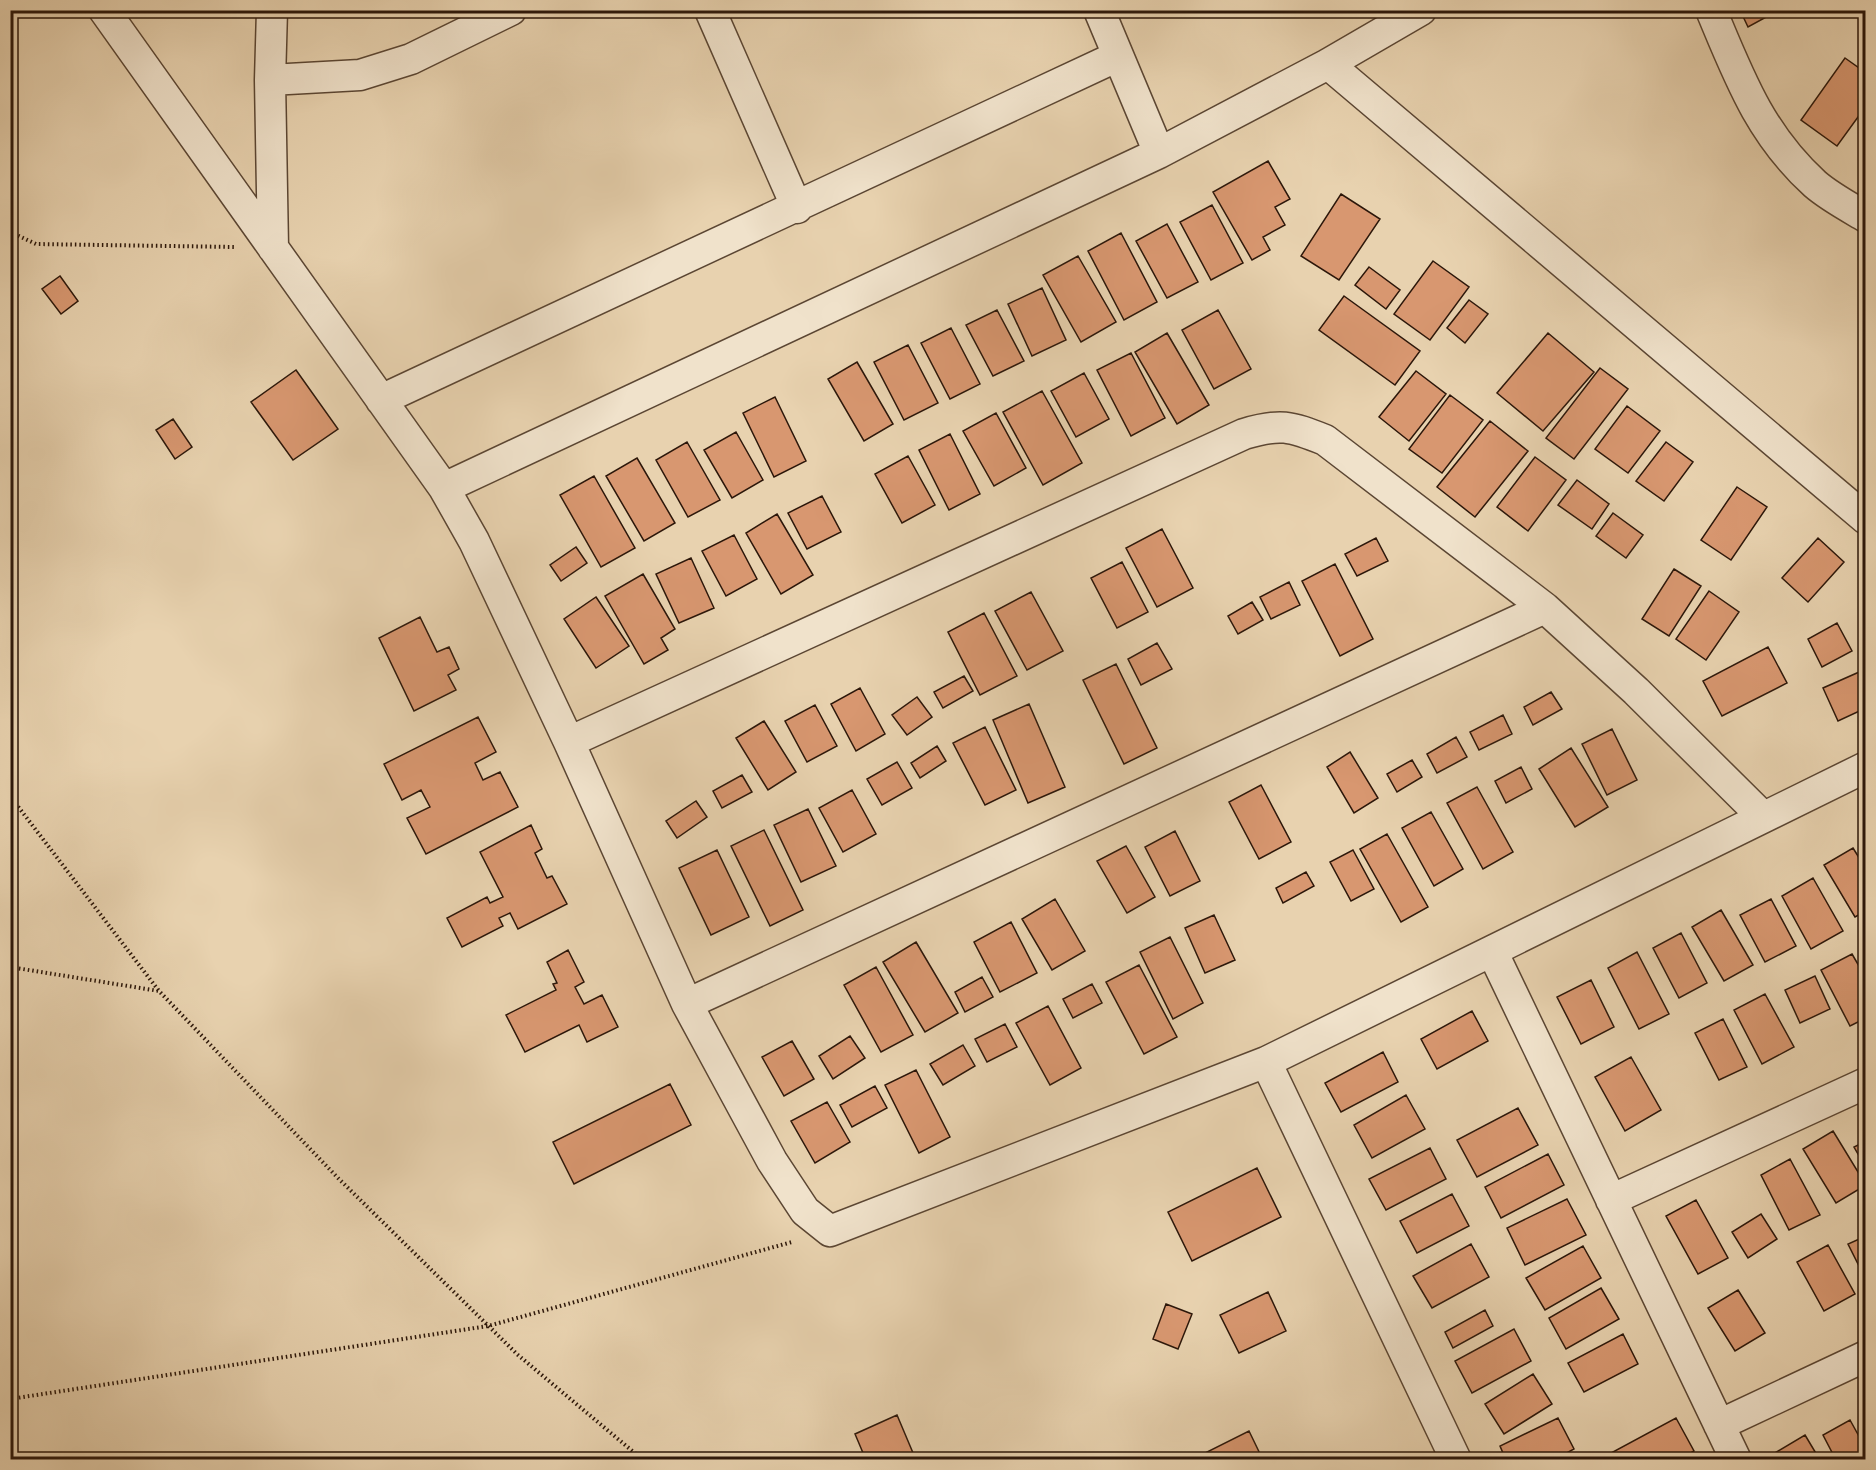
<svg xmlns="http://www.w3.org/2000/svg" width="1876" height="1470" font-family="Cardo,serif">
  <style>
    .building { fill: #d89770; stroke: #2c170a; stroke-width: 1.5 }
    .lines { fill: none; stroke-linecap: round; stroke-linejoin: round }
    .minor-casing { stroke: #5b4633; stroke-width: 33 }
    .path { stroke: #2c170a; stroke-width: 4; stroke-dasharray: 1.5 3; stroke-linecap: butt }
    .minor { stroke: #f0e2cb; stroke-width: 30 }
  </style>
  <rect width="100%" height="100%" fill="#e8d2af"/>
  <filter id="stains"><feTurbulence type="fractalNoise" baseFrequency=".00333" numOctaves="4"/><feColorMatrix values="0 0 0 0 .2 0 0 0 0 .09 0 0 0 0 .02 0 0 0 .5 -.17"/></filter>
  <radialGradient id="worn" r=".72"><stop offset=".6" stop-color="#630" stop-opacity="0"/><stop offset="1" stop-color="#630" stop-opacity=".3"/></radialGradient>
  <path class="building" d="M1740 10H1779L1748 27Z
    M1858 10H1866V25Z
    M1845 58 1866 73V106L1837 146 1801 120Z
    M1268 161 1290 199 1275 207 1285 225 1263 237 1270 250 1252 260 1213 192Z
    M1341 194 1380 219 1339 280 1301 256Z
    M1212 205 1243 263 1211 280 1180 222Z
    M1167 224 1198 282 1167 298 1136 241Z
    M1121 233 1157 302 1124 320 1088 251Z
    M1078 256 1116 322 1081 342 1043 275Z
    M1433 261 1469 287 1430 340 1394 314Z
    M1369 267 1400 290 1386 309 1355 285Z
    M60 276 78 301 61 314 42 289Z
    M1042 288 1066 340 1032 356 1008 304Z
    M1344 296 1420 351 1395 385 1319 330Z
    M1469 300 1488 314 1465 343 1447 328Z
    M997 310 1024 361 993 376 966 325Z
    M1218 310 1251 369 1214 389 1182 330Z
    M951 328 980 384 950 399 921 343Z
    M1167 333 1209 405 1177 424 1135 352Z
    M1548 333 1594 372 1543 431 1497 393Z
    M908 345 938 403 904 420 874 362Z
    M1131 353 1165 418 1131 436 1097 370Z
    M857 362 893 424 864 441 828 379Z
    M1600 368 1628 389 1574 459 1546 438Z
    M296 370 338 429 293 460 251 402Z
    M1416 371 1446 394 1409 441 1379 417Z
    M1084 373 1109 419 1076 437 1051 391Z
    M1042 391 1082 463 1043 485 1003 412Z
    M1450 395 1483 420 1442 473 1409 449Z
    M775 397 806 461 774 477 743 413Z
    M1627 406 1660 431 1628 473 1595 449Z
    M996 413 1026 468 994 486 963 431Z
    M173 419 192 447 175 459 156 430Z
    M1490 421 1528 451 1475 517 1437 487Z
    M736 432 763 480 732 498 704 450Z
    M950 434 980 494 949 510 919 450Z
    M687 442 720 500 688 517 656 460Z
    M1666 442 1693 462 1664 501 1636 481Z
    M908 456 935 505 902 523 875 474Z
    M1535 457 1566 480 1528 531 1497 507Z
    M637 458 675 523 644 541 606 476Z
    M594 476 635 548 601 567 560 495Z
    M1577 480 1609 504 1592 529 1558 505Z
    M1737 487 1767 507 1731 560 1701 540Z
    M822 496 841 532 807 549 788 513Z
    M1613 513 1643 535 1626 558 1596 536Z
    M777 514 813 575 781 594 746 533Z
    M1162 529 1193 588 1157 607 1126 548Z
    M734 535 757 579 726 596 702 551Z
    M1376 538 1388 561 1357 576 1345 554Z
    M1818 538 1844 562 1808 602 1782 578Z
    M576 547 587 563 561 581 550 565Z
    M691 558 714 608 679 623 656 574Z
    M1122 562 1148 612 1117 628 1091 578Z
    M1335 564 1373 639 1340 656 1302 581Z
    M1674 569 1701 586 1669 636 1642 619Z
    M643 574 675 629 661 638 668 650 644 664 605 596Z
    M1289 582 1300 605 1271 619 1260 597Z
    M1709 591 1739 612 1706 660 1676 639Z
    M1031 592 1063 651 1027 670 995 611Z
    M596 597 629 646 596 668 564 619Z
    M1252 602 1263 620 1238 634 1228 616Z
    M984 613 1017 676 980 695 948 632Z
    M420 617 437 652 449 647 459 669 448 675 456 690 414 711 379 638Z
    M1837 623 1852 651 1822 667 1808 639Z
    M1157 643 1172 669 1141 685 1128 659Z
    M1768 647 1787 683 1722 716 1703 681Z
    M1116 664 1157 748 1124 764 1083 680Z
    M1866 669V708L1838 721 1823 688Z
    M964 676 973 691 943 708 934 692Z
    M860 688 885 734 856 751 831 704Z
    M1551 692 1562 709 1533 725 1524 707Z
    M917 697 932 717 907 735 892 715Z
    M1029 704 1065 787 1028 803 993 720Z
    M815 705 837 746 807 762 785 721Z
    M1503 715 1512 734 1479 750 1470 732Z
    M478 717 496 752 475 763 483 780 500 772 518 807 426 854 407 818 430 807 421 790 402 800 384 764Z
    M764 721 796 772 768 790 736 738Z
    M985 727 1016 790 985 805 953 743Z
    M1612 729 1637 780 1607 795 1582 744Z
    M1456 737 1467 757 1437 773 1427 754Z
    M937 746 946 761 920 778 911 763Z
    M1571 748 1608 807 1575 827 1539 769Z
    M1350 752 1378 798 1354 813 1327 767Z
    M1412 760 1422 777 1397 792 1387 774Z
    M897 762 912 788 882 805 867 779Z
    M1521 767 1532 789 1506 803 1495 781Z
    M742 775 752 792 722 808 713 791Z
    M1261 785 1291 842 1259 859 1229 802Z
    M1477 787 1513 852 1483 869 1447 803Z
    M852 790 876 834 843 852 819 808Z
    M696 801 707 817 677 838 666 821Z
    M808 809 836 866 801 882 774 825Z
    M1431 812 1463 869 1434 886 1402 828Z
    M531 825 542 849 535 853 547 878 552 876 567 904 518 929 510 913 499 918 503 926 462 947 447 918 487 897 490 903 503 897 480 852Z
    M764 830 803 910 770 926 731 846Z
    M1175 831 1200 881 1170 896 1145 847Z
    M1387 834 1428 907 1401 922 1360 849Z
    M1126 846 1155 897 1127 913 1097 861Z
    M1853 848 1866 869V911L1855 917 1824 865Z
    M717 850 749 917 711 935 679 868Z
    M1353 850 1374 889 1351 901 1330 862Z
    M1306 872 1314 886 1283 903 1276 888Z
    M1813 878 1843 931 1811 949 1782 896Z
    M1055 899 1085 951 1052 970 1022 919Z
    M1771 899 1796 946 1765 962 1740 915Z
    M1721 910 1753 965 1724 981 1692 927Z
    M1214 915 1235 960 1205 973 1185 928Z
    M1011 922 1037 973 1000 992 974 942Z
    M1681 933 1707 983 1679 998 1653 948Z
    M1170 937 1203 1003 1173 1019 1140 952Z
    M916 942 958 1013 925 1032 883 962Z
    M568 950 584 982 575 987 584 1004 602 995 618 1027 587 1042 579 1025 525 1052 506 1015 556 990 553 984 557 983 547 962Z
    M1637 952 1669 1014 1639 1029 1608 968Z
    M1852 954 1866 978V1018L1850 1026 1821 970Z
    M1139 965 1177 1037 1144 1054 1106 982Z
    M876 967 913 1035 881 1052 844 985Z
    M1815 976 1830 1009 1800 1023 1785 990Z
    M982 977 993 997 965 1012 955 992Z
    M1591 980 1614 1027 1581 1044 1557 997Z
    M1092 984 1102 1003 1073 1018 1063 999Z
    M1765 994 1794 1047 1762 1064 1734 1010Z
    M1048 1006 1081 1068 1050 1085 1016 1023Z
    M1472 1011 1488 1041 1437 1069 1421 1039Z
    M1723 1019 1747 1067 1719 1080 1695 1033Z
    M1005 1024 1017 1047 987 1062 975 1039Z
    M850 1036 865 1058 833 1079 819 1056Z
    M792 1041 814 1079 784 1096 762 1057Z
    M963 1045 975 1066 943 1085 930 1064Z
    M1383 1052 1398 1082 1341 1112 1325 1083Z
    M1631 1057 1661 1110 1625 1131 1595 1077Z
    M916 1070 950 1137 919 1153 885 1085Z
    M670 1084 691 1125 574 1184 553 1142Z
    M875 1086 887 1108 852 1127 840 1105Z
    M1406 1095 1425 1129 1372 1158 1354 1125Z
    M827 1102 850 1142 815 1163 791 1121Z
    M1518 1108 1538 1145 1477 1177 1457 1140Z
    M1833 1131 1866 1185 1836 1203 1803 1149Z
    M1866 1141V1168L1854 1147Z
    M1430 1148 1446 1179 1386 1210 1369 1179Z
    M1548 1154 1564 1185 1501 1218 1485 1187Z
    M1790 1159 1820 1215 1789 1230 1761 1175Z
    M1257 1168 1281 1217 1192 1261 1168 1212Z
    M1452 1194 1469 1226 1417 1253 1400 1221Z
    M1567 1199 1586 1235 1525 1265 1507 1228Z
    M1696 1200 1728 1258 1698 1274 1666 1216Z
    M1761 1214 1777 1239 1748 1258 1732 1232Z
    M1866 1236V1280L1848 1244Z
    M1471 1244 1489 1277 1432 1308 1413 1276Z
    M1828 1245 1855 1294 1824 1311 1797 1262Z
    M1583 1246 1601 1278 1545 1310 1526 1278Z
    M1601 1288 1619 1319 1566 1349 1549 1318Z
    M1738 1290 1765 1333 1735 1351 1708 1308Z
    M1268 1292 1286 1331 1239 1353 1220 1315Z
    M1166 1304 1192 1314 1178 1349 1153 1339Z
    M1485 1310 1493 1326 1453 1348 1445 1332Z
    M1514 1329 1531 1361 1472 1393 1455 1361Z
    M1623 1334 1638 1364 1584 1392 1568 1363Z
    M1533 1374 1552 1404 1504 1434 1485 1404Z
    M897 1415 916 1460H866L855 1434Z
    M1558 1418 1574 1449 1554 1460H1506L1500 1446Z
    M1676 1418 1694 1451 1678 1460H1615L1611 1453Z
    M1850 1420 1866 1449V1460H1836L1823 1435Z
    M1249 1431 1263 1460H1204L1201 1455Z
    M1805 1435 1820 1460H1776L1773 1454Z"/>
  <g class="lines">
    <defs>
      <path id="minor" d="M104 10 444 488 474 541 569 742 687 1004 772 1161 805 1211 830 1231 1266 1062 1456 1460
        M272 10 270 80 273 248
        M710 10 797 208
        M1099 10 1159 153
        M1711 10C1739 77 1760 134 1815 184 1830 197 1849 207 1866 217
        M1328 64 1866 519
        M270 80 360 75 411 59 511 10
        M381 400 1118 56
        M444 488 1159 153 1328 64 1421 10
        M569 742 1244 434C1280 423 1290 426 1325 440L1545 608 1636 691 1762 816
        M1492 951 1736 1460
        M687 1004 1545 608
        M1266 1062 1866 767
        M1611 1200 1866 1083
        M1719 1425 1866 1356"/>
    </defs>
    <use href="#minor" class="minor-casing"/>
    <path class="path" d="M10 232 36 244 235 247
      M10 796 159 991
      M10 967 159 991 339 1179 518 1355 643 1460
      M10 1399 488 1326 792 1242"/>
    <use href="#minor" class="minor"/>
  </g>
  <rect width="1876" height="1470" fill="none" stroke="#e8d2af" stroke-width="36"/>
  <rect x="12" y="12" width="1852" height="1446" fill="none" stroke="#2c170a" stroke-width="3"/>
  <rect x="18" y="18" width="1840" height="1434" fill="none" stroke="#2c170a" stroke-width="1.5"/>
  <rect width="100%" height="100%" filter="url(#stains)"/>
  <rect width="100%" height="100%" fill="url(#worn)"/>
</svg>
